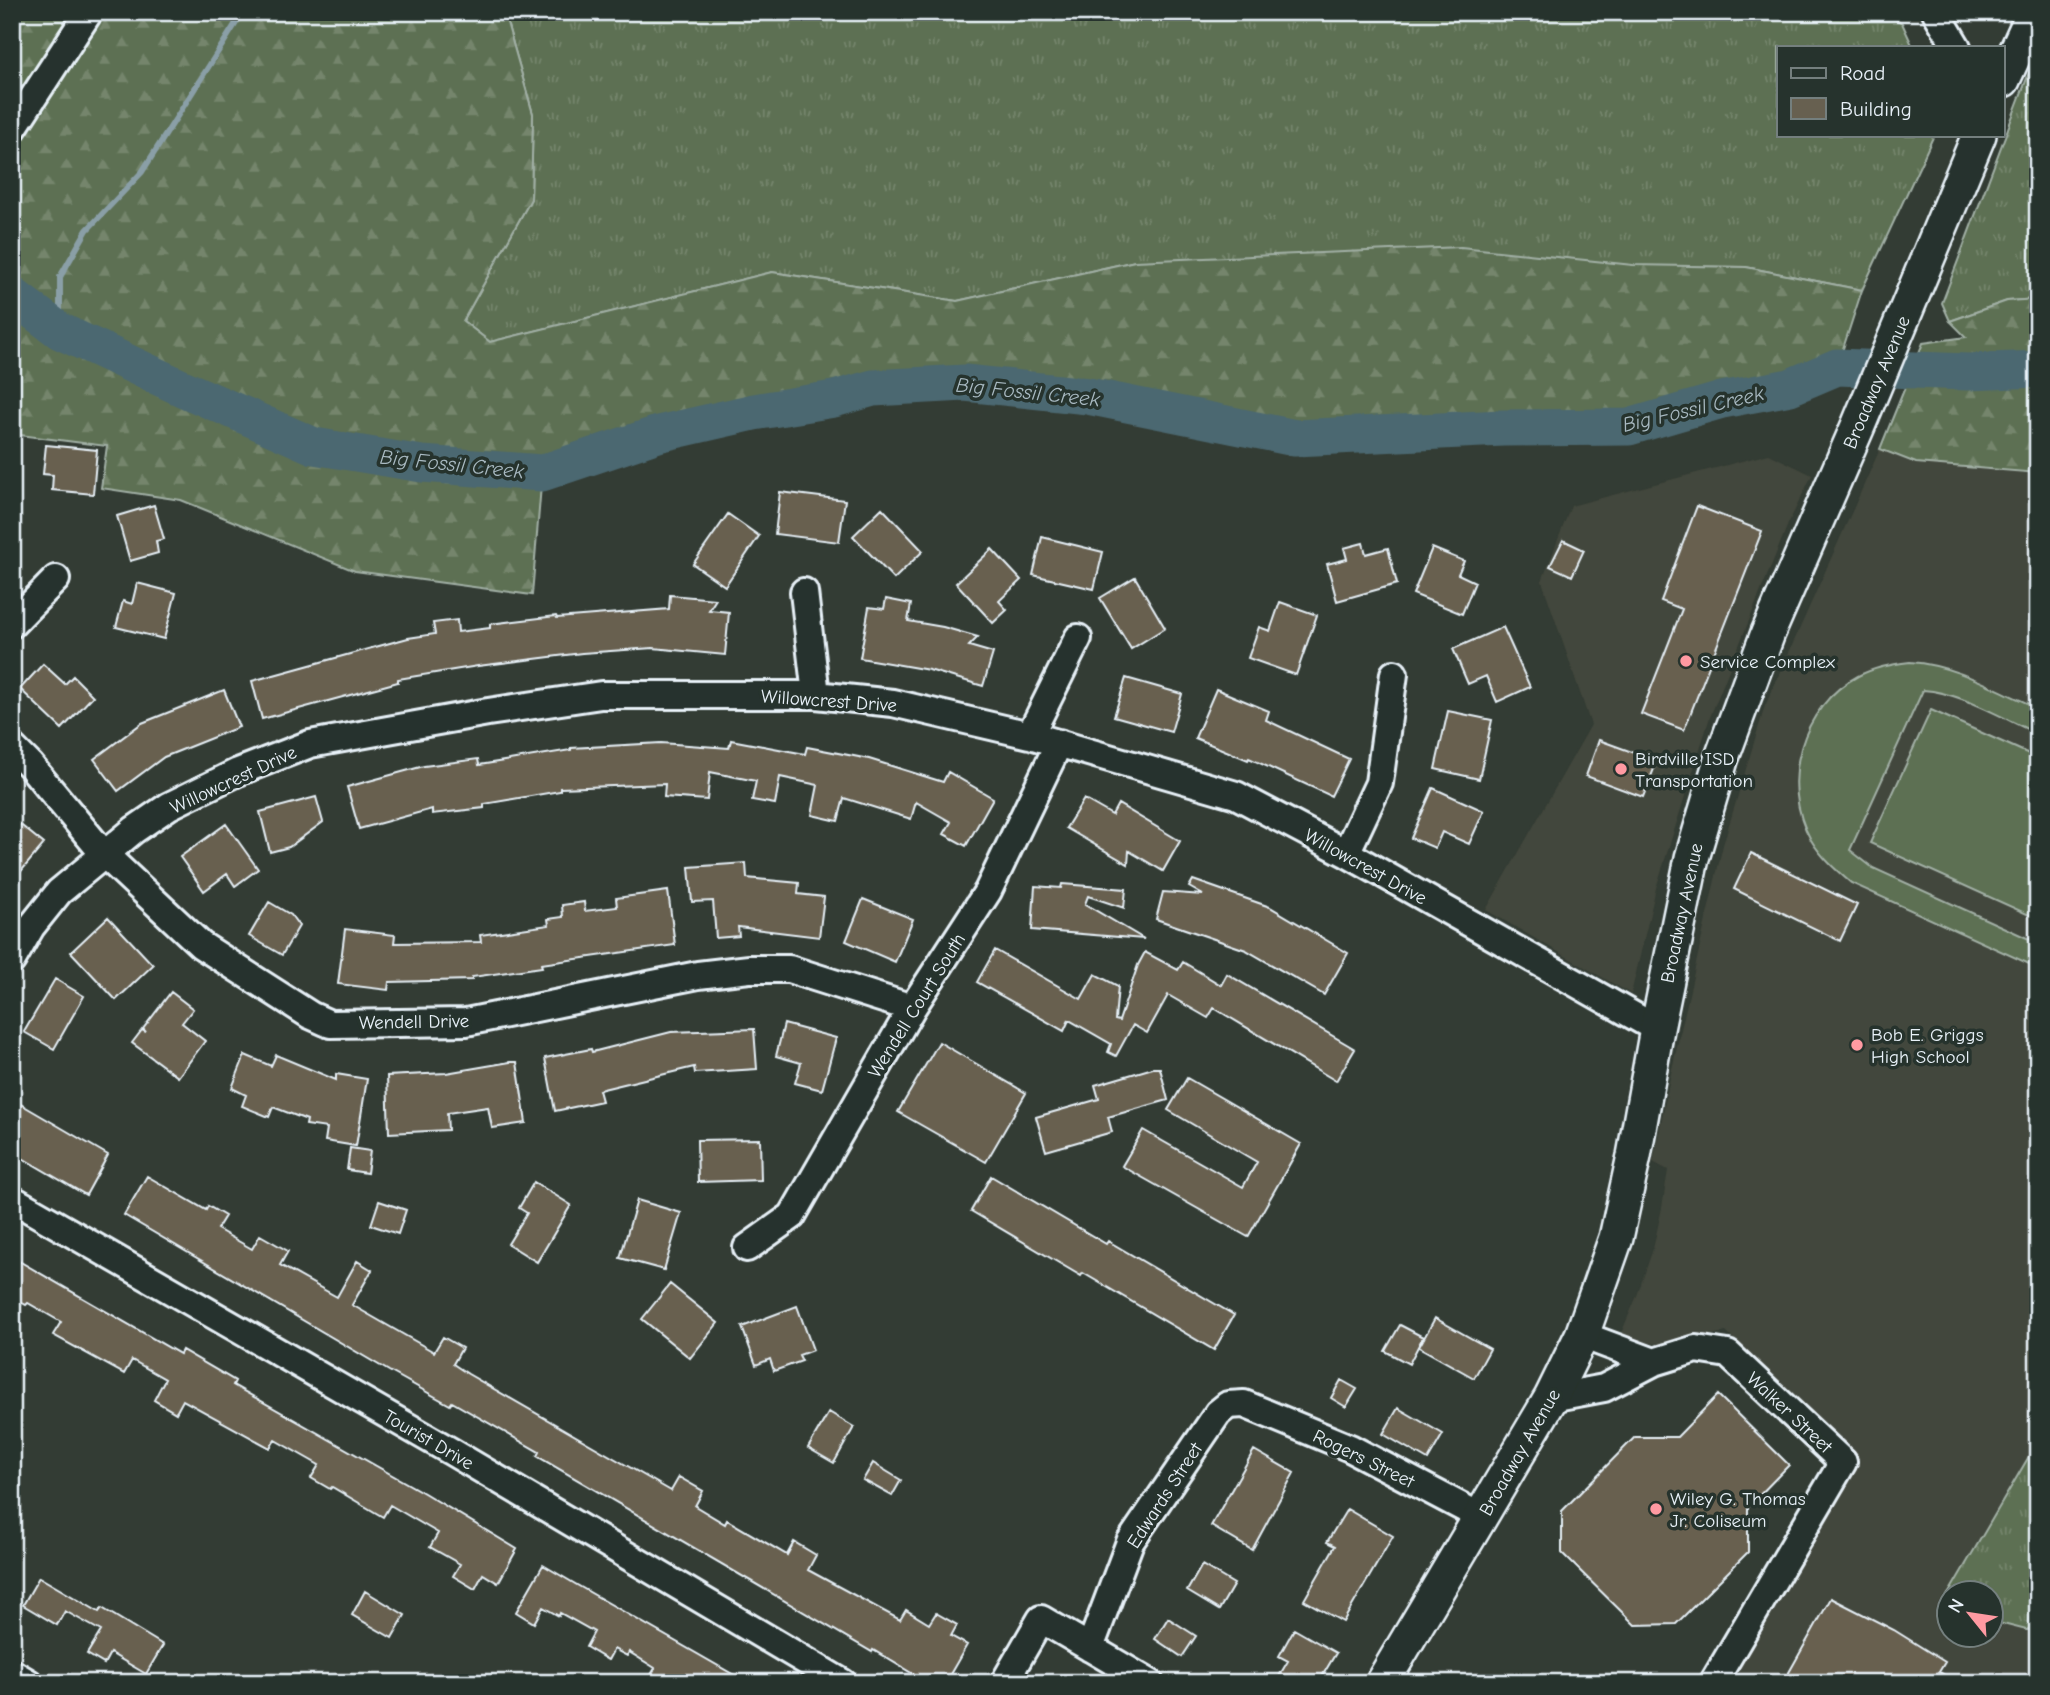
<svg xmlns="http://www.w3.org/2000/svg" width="2050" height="1695" font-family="'Comic Neue',sans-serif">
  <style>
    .built { fill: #43473c; fill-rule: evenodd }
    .grass { fill: url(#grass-tufts); stroke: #a2b0a6; stroke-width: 2 }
    .forest { fill: url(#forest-firs); stroke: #a2b0a6; stroke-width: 2 }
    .garden { fill: #5d7053; stroke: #a2b0a6; stroke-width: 2 }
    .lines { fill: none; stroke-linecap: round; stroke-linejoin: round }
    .stream { stroke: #8a9fa7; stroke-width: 6 }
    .river { stroke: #4b6871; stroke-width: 37 }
    .building { fill: #676050; stroke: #e8f1f8; stroke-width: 2 }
    .minor-casing { stroke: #e8f1f8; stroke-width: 32 }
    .major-casing { stroke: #e8f1f8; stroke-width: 38 }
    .minor { stroke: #26332d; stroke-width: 26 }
    .major { stroke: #26332d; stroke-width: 33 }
    .poi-dot { fill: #ff9aa2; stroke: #26332d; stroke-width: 2.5 }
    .labels { text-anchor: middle; stroke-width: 7; stroke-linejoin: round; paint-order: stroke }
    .street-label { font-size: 19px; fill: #e8f1f8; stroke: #26332d }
    .poi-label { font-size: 19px; fill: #e8f1f8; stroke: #26332d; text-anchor: start }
    .water-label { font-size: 21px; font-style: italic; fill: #a9bac2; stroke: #26332d }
  </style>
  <defs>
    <pattern id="grass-tufts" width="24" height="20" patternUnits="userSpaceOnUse" patternTransform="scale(1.75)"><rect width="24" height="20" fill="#5d7053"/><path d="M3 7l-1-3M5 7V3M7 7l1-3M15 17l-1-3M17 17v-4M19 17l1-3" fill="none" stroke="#74856c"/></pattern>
    <pattern id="forest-firs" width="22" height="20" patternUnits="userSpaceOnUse" patternTransform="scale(1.75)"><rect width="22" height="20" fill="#5d7053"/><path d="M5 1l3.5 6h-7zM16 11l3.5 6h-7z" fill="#74856c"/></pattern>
  </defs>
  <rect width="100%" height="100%" fill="#333c34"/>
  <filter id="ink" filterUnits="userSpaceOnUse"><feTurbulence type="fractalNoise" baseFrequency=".0143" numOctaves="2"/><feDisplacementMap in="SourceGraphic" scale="14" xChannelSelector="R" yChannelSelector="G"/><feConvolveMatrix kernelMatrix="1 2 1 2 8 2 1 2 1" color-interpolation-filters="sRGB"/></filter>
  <g filter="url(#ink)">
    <path class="built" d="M1880 449 1916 463 2038 472V1683H1724L1856 1458 1726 1332 1658 1344 1619 1338 1637 1296 1653 1249 1662 1208 1668 1170 1653 1162 1670 1078 1723 845 1765 706ZM1948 1594H1990V1636H1948Z
      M1769 454 1812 475 1788 524 1710 717 1656 888 1631 994 1486 910 1591 725 1542 581 1571 506Z"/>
    <path class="grass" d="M504 12H1885L1902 23 1913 47H1779V135H1934L1862 290 1746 267 1135 261 957 301 772 272 490 342 463 321 531 199 533 114Z
      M2038 49V299L2007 301 1950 321 1942 303Z
      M2038 1441V1633L1991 1621 1990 1594H1948V1607L1943 1603Z"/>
    <path class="forest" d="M12 12H504L533 114 531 199 463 321 490 342 772 272 957 301 1135 261 1461 247 1633 265 1746 267 1862 290 1837 367 1629 427 1503 428 1295 438 1088 396 965 383 873 388 834 399 754 412 658 434 542 473 532 595 355 571 181 500 101 488 107 446 12 434Z
      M2038 299V473L1916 463 1880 449 1923 343 1966 337 1950 321 2007 301Z"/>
    <path class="garden" d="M1910 662C1955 665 1997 690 2038 708V734C2004 719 1960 692 1923 690L1850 850 1873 868 2038 943V968L1851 883C1836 870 1821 857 1811 840 1779 783 1801 706 1858 676 1875 667 1892 664 1910 662Z
      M1931 710 2038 758V919L1870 843Z"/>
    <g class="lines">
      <path class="stream" d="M60 331V277L87 230 142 172 243 12"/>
      <path class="river" d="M12 295 60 331 182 388 314 446 422 464 542 473 658 434 754 412 834 399 873 388 965 383 1088 396 1295 438 1503 428 1629 427 1722 400 1790 387 1837 367 1968 372 2038 369"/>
    </g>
    <path class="building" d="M46 445 97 450 93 494 52 490 53 475 43 474Z
      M780 492 845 500 839 542 775 534Z
      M154 505 164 539 156 541 158 553 130 561 117 516Z
      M1697 506 1762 531 1684 730 1641 714 1682 609 1661 601Z
      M882 508 923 551 894 579 853 536Z
      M728 514 759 536 725 586 693 564Z
      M1042 537 1103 552 1094 589 1033 575Z
      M1563 540 1584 550 1572 576 1550 566Z
      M1363 543 1366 554 1388 548 1397 584 1337 601 1327 564 1347 559 1344 548Z
      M1432 548 1464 561 1458 574 1475 582 1462 614 1413 594Z
      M992 549 1021 580 999 601 1007 610 993 623 956 583Z
      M1135 577 1165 628 1131 649 1100 598Z
      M137 583 176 593 164 639 116 627 123 601 132 604Z
      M670 595 716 599 709 610 729 612 725 655 653 648 582 653 478 666 398 679V682L262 719 252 681 408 638 435 634 433 623 457 620 458 632 490 628V624L556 616 557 618 669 609Z
      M886 599 911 604 908 621 943 627 978 637 969 646 993 653 983 686 929 670 860 658 869 607 884 609Z
      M1280 602 1317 615 1296 675 1248 658 1259 627 1270 631Z
      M1503 627 1530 687 1497 702 1486 676 1468 684 1453 649Z
      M43 664 65 684 73 676 93 696 62 729 20 689Z
      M1126 678 1182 694 1171 732 1114 716Z
      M1216 689 1269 711 1266 720 1349 759 1331 796 1249 758 1248 760 1195 738Z
      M224 690 239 727 164 757 118 791 94 759 142 723Z
      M1448 711 1492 720 1479 779 1435 769Z
      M731 740 805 754 807 747 869 759 943 782 948 772 993 798 966 846 944 834 951 822 916 802 911 819 844 798 838 821 812 815 818 785 780 777 775 804 752 800 756 781 710 772 707 800 664 797 665 784 560 788V791L484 804V808L432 814V809L359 829 347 787 424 766 478 759 479 765 571 750V748L661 743 729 748Z
      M1599 740 1657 761 1643 797 1586 776Z
      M1433 788 1484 811 1469 844 1442 832 1435 848 1411 838Z
      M316 797 323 822 289 847 270 852 260 812Z
      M1084 799 1112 815 1118 804 1180 841 1163 871 1129 851 1128 864 1066 828Z
      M12 818 44 844 12 882Z
      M226 824 258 869 235 886 227 874 204 891 180 857Z
      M1751 853 1857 905 1840 941 1734 889Z
      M746 863 747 878 799 883 798 894 824 897 819 937 738 927 739 936 716 938 713 901 692 902 689 867Z
      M1193 880 1270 907 1348 953 1324 995 1246 950 1156 919 1163 892 1203 895 1189 887Z
      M1062 884 1126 889 1124 908 1088 896 1085 904 1144 939 1032 930 1035 886 1061 888Z
      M668 891 675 945 541 964 542 967 472 977V980L389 982 388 990 338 984 345 929 395 935 394 943 481 942 480 935 549 925 548 919 563 917 562 905 584 902 585 911 617 907 616 898Z
      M863 899 913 919 895 962 846 941Z
      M269 902 291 915 299 926 282 955 249 936Z
      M108 917 153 965 116 1000 71 952Z
      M995 950 1081 999 1095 974 1118 986 1115 1020 1119 1021 1138 965 1145 952 1178 970 1183 962 1221 985 1227 974 1355 1049 1336 1081 1214 1008 1208 1018 1168 995 1147 1033 1133 1025 1116 1056 1108 1052 1111 1044 1069 1020 1064 1031 977 982Z
      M55 979 84 996 54 1049 24 1032Z
      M171 992 193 1009 182 1023 205 1041 178 1077 132 1043 142 1030 146 1032 143 1029Z
      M784 1024 836 1038 822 1090 795 1083 801 1063 776 1056Z
      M754 1029 757 1069 695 1073 694 1067 599 1090 602 1101 555 1111 545 1058 591 1049 592 1052 671 1032Z
      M939 1042 1026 1093 986 1162 898 1112Z
      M245 1055 271 1066 276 1055 336 1080V1074L367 1079 356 1146 325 1141 327 1128 306 1125 307 1120 273 1107 269 1117 242 1106 246 1095 232 1088Z
      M510 1062H517L526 1123 492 1128 488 1107 447 1113 448 1130 389 1133 387 1076 446 1073Z
      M1153 1068H1160L1168 1100 1108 1117 1112 1132 1046 1151 1036 1117 1099 1099 1095 1085Z
      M1187 1078 1301 1144 1248 1237 1122 1166 1143 1130 1243 1187 1257 1162 1168 1110Z
      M12 1099 108 1155 86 1195 12 1152Z
      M760 1139 761 1180 698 1182 697 1140Z
      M350 1148 370 1151 367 1173 347 1170Z
      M147 1176 206 1210 208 1206 225 1216 217 1229 252 1249 260 1235 288 1251 280 1265 337 1297 357 1261 372 1270 352 1305 434 1352 443 1337 462 1348 453 1364 468 1374 671 1491 679 1477 703 1491 695 1506 725 1524 727 1520 787 1555 794 1542 816 1555 808 1570 900 1620 906 1610 929 1624 936 1613 957 1625 951 1636 967 1645 945 1683H928L873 1650 872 1652 537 1456 539 1452 452 1402 450 1405 389 1371 124 1215Z
      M991 1176 1106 1244 1108 1241 1234 1315 1214 1350 1083 1273 1081 1276 971 1211Z
      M534 1182 571 1205 537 1262 508 1244 527 1213 519 1208Z
      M637 1200 681 1213 664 1270 620 1258Z
      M379 1201 406 1210 398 1234 371 1225Z
      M12 1257 180 1354 182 1350 235 1381 233 1385 424 1493 517 1549 498 1583 483 1574 475 1589 453 1576 460 1564 430 1547 438 1533 390 1505 383 1517 332 1487 330 1489 311 1478 319 1465 275 1440 270 1448 183 1400 176 1413 154 1400 165 1379 132 1360 124 1374 53 1335 61 1322 28 1303 26 1305 12 1297Z
      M670 1284 718 1323 690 1358 642 1319Z
      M797 1306 813 1350 799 1355 802 1361 774 1371 770 1359 756 1365 742 1327Z
      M1435 1318 1490 1349 1474 1378 1419 1347Z
      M1400 1325 1423 1337 1409 1364 1385 1351Z
      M1341 1380 1357 1389 1346 1407 1331 1398Z
      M1718 1395 1789 1465 1748 1507V1552L1676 1624 1635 1625 1562 1553V1511L1635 1437H1677Z
      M1398 1408 1443 1434 1428 1460 1383 1434Z
      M829 1412 854 1427 834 1463 808 1448Z
      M1254 1450 1294 1473 1252 1550 1211 1526Z
      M873 1463 901 1480 892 1496 863 1480Z
      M1347 1509 1393 1536 1343 1622 1304 1600 1335 1546 1327 1542Z
      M543 1565 577 1585 748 1683H659L650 1677 655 1668 629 1652 627 1656 614 1649 608 1660 586 1647 594 1632 560 1613 559 1616 543 1607 534 1623 516 1612Z
      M1202 1565 1234 1584 1219 1610 1187 1591Z
      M39 1577 99 1612 102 1608 163 1645 146 1674 110 1653 104 1664 87 1654 101 1631 65 1611 57 1625 23 1605Z
      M365 1591 405 1615 392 1638 352 1615Z
      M1831 1598 1894 1630 1945 1662 1939 1672 1959 1683H1783Z
      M1168 1618 1196 1636 1182 1657 1155 1639Z
      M1294 1629 1336 1653 1318 1683H1275L1288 1661 1279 1656Z"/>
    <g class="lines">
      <defs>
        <path id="minor" d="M1936 12 1957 47
          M12 130 89 12
          M804 592 816 695
          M12 624 56 579
          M1030 735 1078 638
          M12 747 30 765 103 853 201 945 310 1015 330 1024 466 1022 698 975 749 969H789L912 1008
          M1346 853 1379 783 1394 674
          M12 960 31 927 59 892 134 830 169 806 238 772 310 744 488 712 601 695H816L893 703 1030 735 1236 795 1346 853 1657 1029
          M12 1199 452 1452 843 1683
          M747 1248 792 1216 912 1008 988 891 1059 743
          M1582 1335 1654 1362
          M1551 1398 1604 1388 1654 1362 1696 1349 1728 1354 1843 1462 1713 1683
          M1090 1648 1130 1542 1218 1413 1228 1405 1244 1404 1350 1448 1481 1517
          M12 1673 29 1683
          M1004 1683 1041 1619 1150 1683"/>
        <path id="major" d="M2003 80 2034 12
          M1382 1683 1551 1398 1582 1335 1616 1238 1634 1156 1657 1029 1692 858 1721 760 1768 633 1858 426 1979 135"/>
      </defs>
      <use href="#minor" class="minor-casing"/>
      <use href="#major" class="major-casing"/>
      <use href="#minor" class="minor"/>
      <use href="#major" class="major"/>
    </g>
  </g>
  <g class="poi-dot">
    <circle cx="1686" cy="661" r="7"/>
    <circle cx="1621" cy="769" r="7"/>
    <circle cx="1857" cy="1045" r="7"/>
    <circle cx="1656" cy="1509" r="7"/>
  </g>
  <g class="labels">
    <g class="street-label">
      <text transform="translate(1876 382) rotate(-67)" y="7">Broadway Avenue</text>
      <text transform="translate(829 700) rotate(4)" y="7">Willowcrest Drive</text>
      <text transform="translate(233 779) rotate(-25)" y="7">Willowcrest Drive</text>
      <text transform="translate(1366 866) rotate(29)" y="7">Willowcrest Drive</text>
      <text transform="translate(1681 913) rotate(-78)" y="7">Broadway Avenue</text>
      <text transform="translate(916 1005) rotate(-58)" y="7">Wendell Court South</text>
      <text transform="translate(414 1021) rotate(-1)" y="7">Wendell Drive</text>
      <text transform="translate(1790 1412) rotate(43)" y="7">Walker Street</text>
      <text transform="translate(429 1439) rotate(30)" y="7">Tourist Drive</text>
      <text transform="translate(1519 1452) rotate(-60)" y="7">Broadway Avenue</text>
      <text transform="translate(1364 1458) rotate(26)" y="7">Rogers Street</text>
      <text transform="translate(1164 1495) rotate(-57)" y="7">Edwards Street</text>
    </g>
    <g class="poi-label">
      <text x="1700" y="668">Service Complex</text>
      <text x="1635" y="765">Birdville ISD<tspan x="1635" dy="22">Transportation</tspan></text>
      <text x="1871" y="1041">Bob E. Griggs<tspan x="1871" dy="22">High School</tspan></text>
      <text x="1670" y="1505">Wiley G. Thomas<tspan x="1670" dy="22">Jr. Coliseum</tspan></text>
    </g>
    <g class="water-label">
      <text transform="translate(1028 392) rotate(6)" y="7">Big Fossil Creek</text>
      <text transform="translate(1693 409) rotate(-13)" y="7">Big Fossil Creek</text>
      <text transform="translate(452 464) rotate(6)" y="7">Big Fossil Creek</text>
    </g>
  </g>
  <rect width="2050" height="1695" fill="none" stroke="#26332d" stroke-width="42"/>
  <rect x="21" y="21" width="2008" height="1653" fill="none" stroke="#e8f1f8" stroke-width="2.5" filter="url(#ink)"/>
  <rect x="1777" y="46" width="228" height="91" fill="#26332d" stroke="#747f7e" stroke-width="2"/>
  <rect x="1791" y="68" width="35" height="10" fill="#26332d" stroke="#747f7e" stroke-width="2"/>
  <text x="1840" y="80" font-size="21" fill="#e8f1f8">Road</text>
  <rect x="1791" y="98" width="35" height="21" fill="#676050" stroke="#747f7e" stroke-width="2"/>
  <text x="1840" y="116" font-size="21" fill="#e8f1f8">Building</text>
  <g transform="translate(1970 1614) rotate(300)"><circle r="33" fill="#26332d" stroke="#747f7e" stroke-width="2"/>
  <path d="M0-5L12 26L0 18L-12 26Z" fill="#ff9aa2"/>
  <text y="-10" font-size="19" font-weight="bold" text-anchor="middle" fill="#e8f1f8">N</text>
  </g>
</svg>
